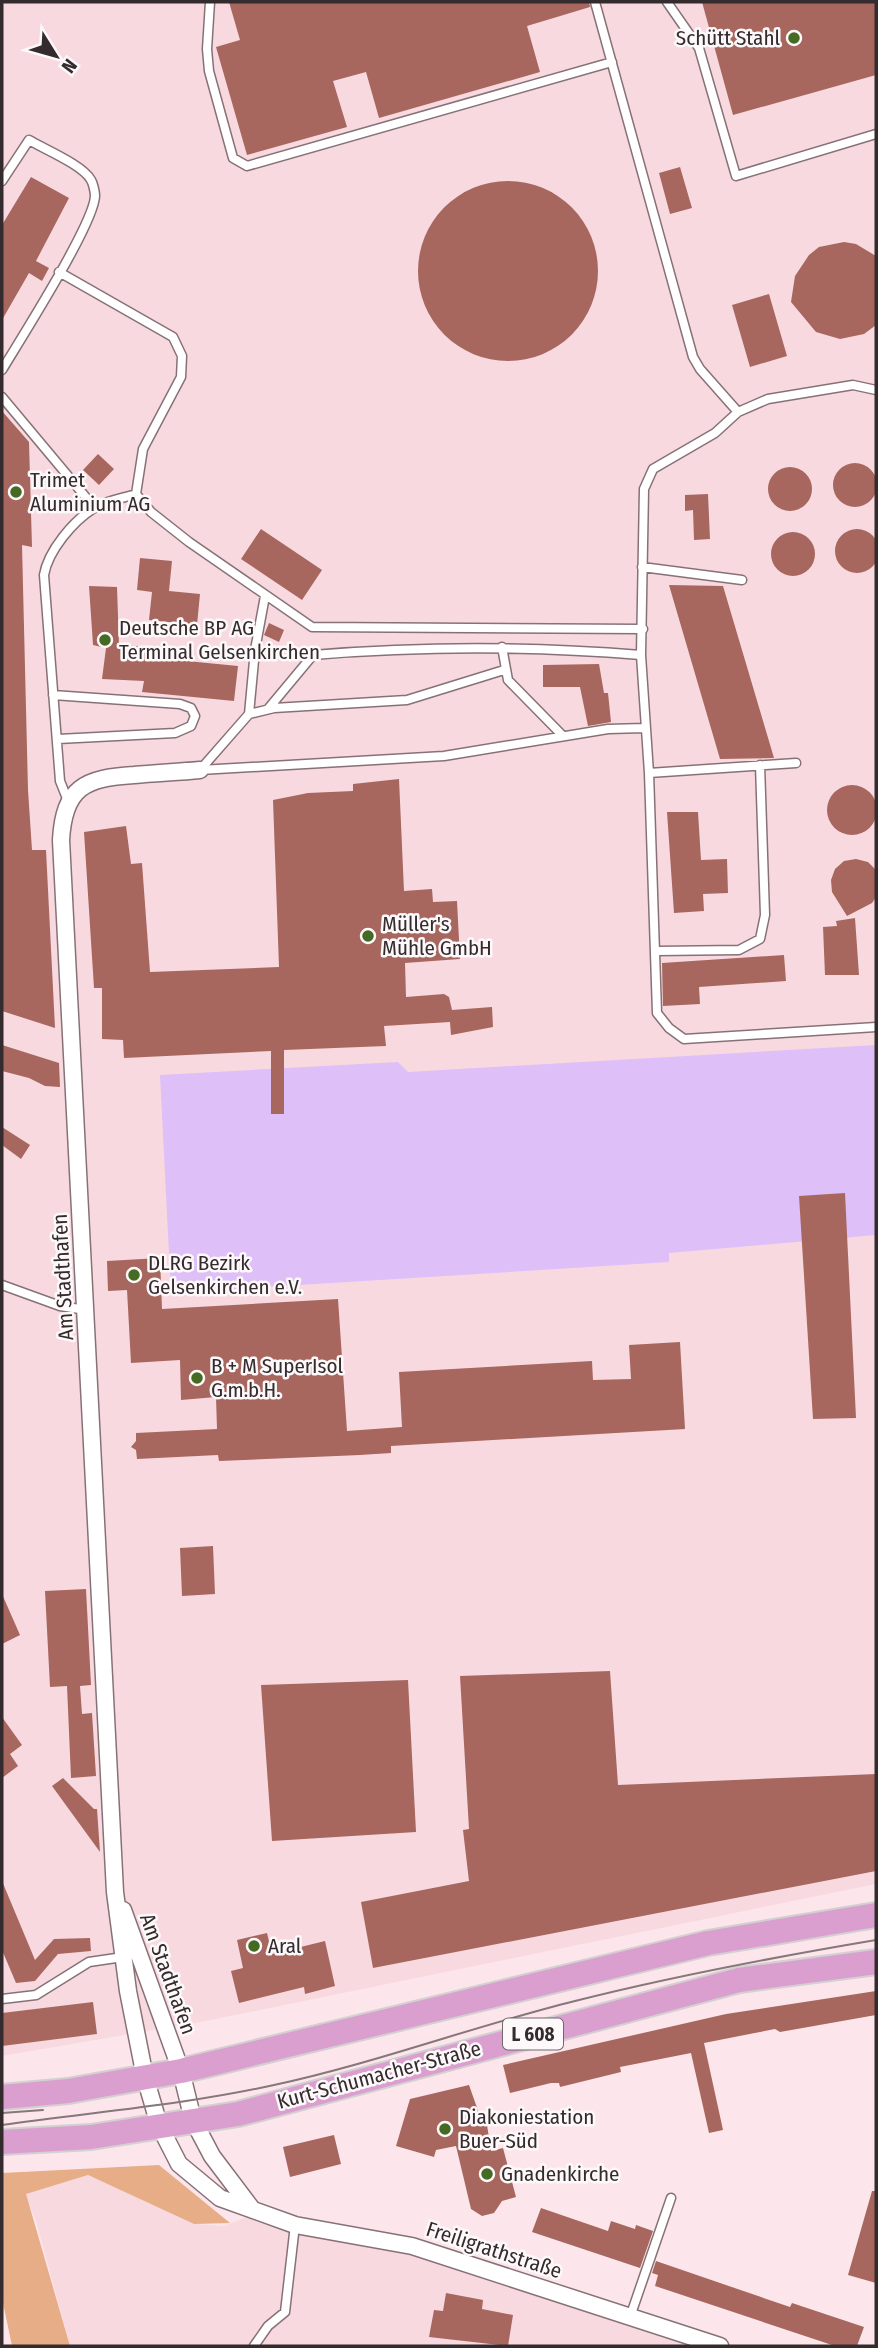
<svg xmlns="http://www.w3.org/2000/svg" width="878" height="2348" font-family="'Fira Sans Condensed',sans-serif">
  <style>
    .built { fill: #f8d9e0 }
    .forest { fill: #e7ad87 }
    .water { fill: #dfbff8 }
    .building { fill: #a7675e }
    .lines { fill: none; stroke-linecap: round; stroke-linejoin: round }
    .lane-casing { stroke: #867276; stroke-width: 11 }
    .street-casing { stroke: #867276; stroke-width: 19 }
    .primary-casing { stroke: #d2d0d1; stroke-width: 28 }
    .lane { stroke: #fff; stroke-width: 8 }
    .street { stroke: #fff; stroke-width: 16 }
    .primary { stroke: #da9fce; stroke-width: 24 }
    .tram { stroke: #85777a; stroke-width: 2 }
    .poi-dot { fill: #446a24; stroke: #fdf8f9; stroke-width: 2.5 }
    .labels { text-anchor: middle; stroke-width: 5; stroke-linejoin: round; paint-order: stroke }
    .shield { fill: #fdf8f9; stroke: #70686a; stroke-width: 2 }
    .shield-label { font-size: 19px; font-weight: bold; fill: #332b2d }
    .poi-label { font-size: 21px; fill: #332b2d; stroke: #fdf8f9; text-anchor: start }
    .street-label { font-size: 21px; fill: #332b2d; stroke: #fdf8f9 }
  </style>
  <rect width="100%" height="100%" fill="#fde6eb"/>
  <path class="built" d="M2 2H876V1884L206 2021 2 2056Z
    M88 2175 194 2224 224 2226 254 2214 416 2253 707 2346H70L36 2221 25 2194Z"/>
  <path class="forest" d="M159 2165 230 2223 194 2224 88 2175 26 2194 70 2346H12L2 2298V2173Z"/>
  <path class="water" d="M876 1045V1235L669 1253V1262L171 1293 160 1075 398 1062 408 1072Z"/>
  <path class="building" d="M229 2H589L590 7 527 26 540 72 379 118 366 72 333 81 347 127 247 155 216 47 240 40Z
    M702 2H876V75L733 115Z
    M680 167 692 208 670 214 659 173Z
    M31 177 69 198 36 261 49 268 42 281 29 273 2 320V225Z
    M418 271a90 90 0 1 1 180 0a90 90 0 1 1-180 0Z
    M844 242 856 244 876 256V325L864 334 840 339 816 332 791 302 795 276 809 255 819 247Z
    M769 294 787 356 750 367 732 305Z
    M2 411 29 442 32 547 22 545 28 790 32 850H46L55 1028 2 1011Z
    M98 454 114 469 99 485 83 470Z
    M833 485a22 22 0 1 1 44 0a22 22 0 1 1-44 0Z
    M768 489a22 22 0 1 1 44 0a22 22 0 1 1-44 0Z
    M708 494 710 539 694 540 693 510 685 511V495Z
    M261 529 322 570 302 600 241 559Z
    M835 551a22 22 0 1 1 44 0a22 22 0 1 1-44 0Z
    M771 554a22 22 0 1 1 44 0a22 22 0 1 1-44 0Z
    M140 558 172 561 169 591 200 594 197 625 149 620 152 592 137 590Z
    M669 585 723 586 774 758 720 759Z
    M89 586 117 587 119 645 154 647 156 658 238 666 234 701 142 692 144 681 102 679 106 648 93 645Z
    M269 623 284 630 279 642 264 635Z
    M599 664 604 693H608L611 722 588 726 580 687H543V665Z
    M399 779 404 891 432 889 433 902 457 901 460 959 405 963 406 997 444 994 449 997 452 1010 492 1007 493 1027 451 1035 450 1022 384 1026 386 1046 284 1050V1114H271V1051L124 1058 123 1040 102 1039V988H94L84 832 126 826 131 864 142 863 150 972 279 967 273 800 308 793 353 791V784Z
    M827 810a25 25 0 1 1 50 0a25 25 0 1 1-50 0Z
    M667 812H698L701 860 727 859 728 893 703 894 704 911 674 913Z
    M856 859 868 862 876 870V897L872 903 847 916 832 892 831 880 835 869 844 861Z
    M855 918 859 975H825L823 927 837 926 836 921Z
    M784 955 786 981 699 987 700 1004 663 1006 662 963Z
    M2 1045 59 1063 60 1087 45 1086 29 1078 2 1071Z
    M2 1127 30 1145 21 1159 2 1145Z
    M845 1193 856 1418 813 1419 799 1196Z
    M160 1258 162 1309 338 1299 347 1431 402 1427 399 1372 592 1361 593 1380 631 1379 629 1345 680 1342 685 1429 391 1446V1453L360 1455 219 1461 218 1455 137 1459 136 1450 131 1447 136 1441V1433L217 1429 216 1397 181 1400 180 1360 131 1363 127 1290 108 1291 107 1261Z
    M213 1546 215 1594 182 1596 180 1548Z
    M86 1589 91 1685 80 1686 82 1714 92 1713 96 1776 71 1778 67 1686 50 1687 45 1591Z
    M2 1594 20 1635 2 1644Z
    M610 1671 618 1785 876 1774V1871L373 1968 361 1902 469 1881 463 1830 469 1829 460 1676Z
    M408 1680 416 1832 272 1841 261 1685Z
    M2 1717 22 1745 10 1754 18 1766 2 1778Z
    M63 1778 94 1809H97L100 1852 52 1786Z
    M2 1881 35 1960 54 1939 90 1938 91 1951 58 1954 35 1981 16 1983 2 1950Z
    M267 1933 272 1954 325 1941 335 1986 305 1994 304 1987 239 2003 231 1971 243 1968 237 1940Z
    M876 1991V2015L780 2032 775 2029 704 2043 723 2130 709 2133 691 2053 620 2067 621 2072 560 2087 559 2083H551L510 2093 503 2065 726 2014Z
    M93 2002 97 2034 2 2046V2013Z
    M469 2085 481 2119 486 2118 491 2151 503 2148 516 2197 502 2201 494 2213 482 2216 471 2209 456 2146 436 2150 434 2157 396 2146 410 2099Z
    M334 2135 341 2164 290 2177 283 2147Z
    M872 2191H876V2283L848 2275Z
    M541 2208 608 2231 611 2221 635 2229 636 2225 653 2231 640 2268 532 2232Z
    M656 2261 790 2307 792 2303 864 2327 857 2346H835L655 2286 658 2275 652 2273Z
    M446 2293 483 2300 482 2309 513 2315 508 2346 429 2337 434 2310 443 2311Z"/>
  <g class="lines">
    <defs>
      <path id="lane" d="M210 2 207 49 209 71 233 158 247 166 612 62
        M595 2 693 357 700 369 738 412
        M667 2 699 48 736 176 876 134
        M2 181 29 140C44 149 83 165 91 180 93 183 95 192 95 196 94 224 20 340 2 370
        M59 272 173 337 182 356 181 377 143 449 136 494
        M876 390 853 385 768 399 738 412 715 433 653 469 644 489 641 655 649 773 657 1013 669 1028 684 1039 876 1027
        M2 397 94 507
        M642 567 742 580
        M502 647 508 680 563 736
        M53 695 180 704 191 708 195 716 191 726 175 733 58 739
        M268 709 313 655C423 646 531 646 641 655
        M249 714 274 708 407 700 504 670
        M200 770 444 756 608 729 645 728
        M200 770 249 714 255 650 265 596
        M649 773 796 763
        M68 801 60 781 44 575C48 551 73 521 94 508 105 501 124 498 136 494L151 512 189 542 312 627 643 629
        M657 951 739 950 760 939 765 915 760 765
        M2 1285 60 1306 86 1310
        M2 1999 36 1995 89 1962 123 1957
        M630 2317 671 2198
        M254 2346 268 2326 285 2312 295 2225"/>
      <path id="street" d="M200 770C178 772 156 773 134 775 85 778 64 787 61 840L115 1892 128 1991 145 2077 159 2125 179 2164 220 2198 295 2225 412 2246 720 2346
        M123 1910 181 2071 193 2120 212 2156 252 2209"/>
      <path id="primary" d="M2 2097 68 2091 181 2071 708 1943 876 1915
        M2 2142 91 2137 238 2114 739 1980 876 1962"/>
    </defs>
    <use href="#lane" class="lane-casing"/>
    <use href="#street" class="street-casing"/>
    <use href="#primary" class="primary-casing"/>
    <use href="#lane" class="lane"/>
    <use href="#street" class="street"/>
    <use href="#primary" class="primary"/>
    <path class="tram" d="M2 2113 43 2110
      M2 2125C93 2112 184 2105 274 2085 376 2063 474 2026 575 2001 674 1976 775 1957 876 1940"/>
  </g>
  <g class="poi-dot">
    <circle cx="794" cy="38" r="7"/>
    <circle cx="16" cy="492" r="7"/>
    <circle cx="105" cy="640" r="7"/>
    <circle cx="368" cy="936" r="7"/>
    <circle cx="134" cy="1275" r="7"/>
    <circle cx="197" cy="1378" r="7"/>
    <circle cx="254" cy="1946" r="7"/>
    <circle cx="445" cy="2129" r="7"/>
    <circle cx="487" cy="2174" r="7"/>
  </g>
  <g class="labels">
    <rect class="shield" x="503" y="2018.5" width="60" height="31" rx="5"/>
    <g class="shield-label">
      <text x="533" y="2041">L 608</text>
    </g>
    <g class="poi-label">
      <text x="780" y="45" text-anchor="end">Schütt Stahl</text>
      <text x="30" y="487">Trimet<tspan x="30" dy="24">Aluminium AG</tspan></text>
      <text x="119" y="635">Deutsche BP AG<tspan x="119" dy="24">Terminal Gelsenkirchen</tspan></text>
      <text x="382" y="931">Müller's<tspan x="382" dy="24">Mühle GmbH</tspan></text>
      <text x="148" y="1270">DLRG Bezirk<tspan x="148" dy="24">Gelsenkirchen e.V.</tspan></text>
      <text x="211" y="1373">B + M SuperIsol<tspan x="211" dy="24">G.m.b.H.</tspan></text>
      <text x="268" y="1953">Aral</text>
      <text x="459" y="2124">Diakoniestation<tspan x="459" dy="24">Buer-Süd</tspan></text>
      <text x="501" y="2181">Gnadenkirche</text>
    </g>
    <g class="street-label">
      <text transform="translate(63 1277) rotate(-93)" y="7">Am Stadthafen</text>
      <text transform="translate(168 1974) rotate(70)" y="7">Am Stadthafen</text>
      <text transform="translate(379 2075) rotate(-15)" y="7">Kurt-Schumacher-Straße</text>
      <text transform="translate(494 2250) rotate(18)" y="7">Freiligrathstraße</text>
    </g>
  </g>
  <rect width="878" height="2348" fill="none" stroke="#332b2d" stroke-width="7"/>
  <g transform="translate(56 56) rotate(127)" stroke="#fdf8f9" stroke-width="5" paint-order="stroke">
  <path d="M0-5L12 26L0 18L-12 26Z" fill="#332b2d"/>
  <text y="-10" font-size="19" font-weight="bold" text-anchor="middle" fill="#332b2d">N</text>
  </g>
</svg>
